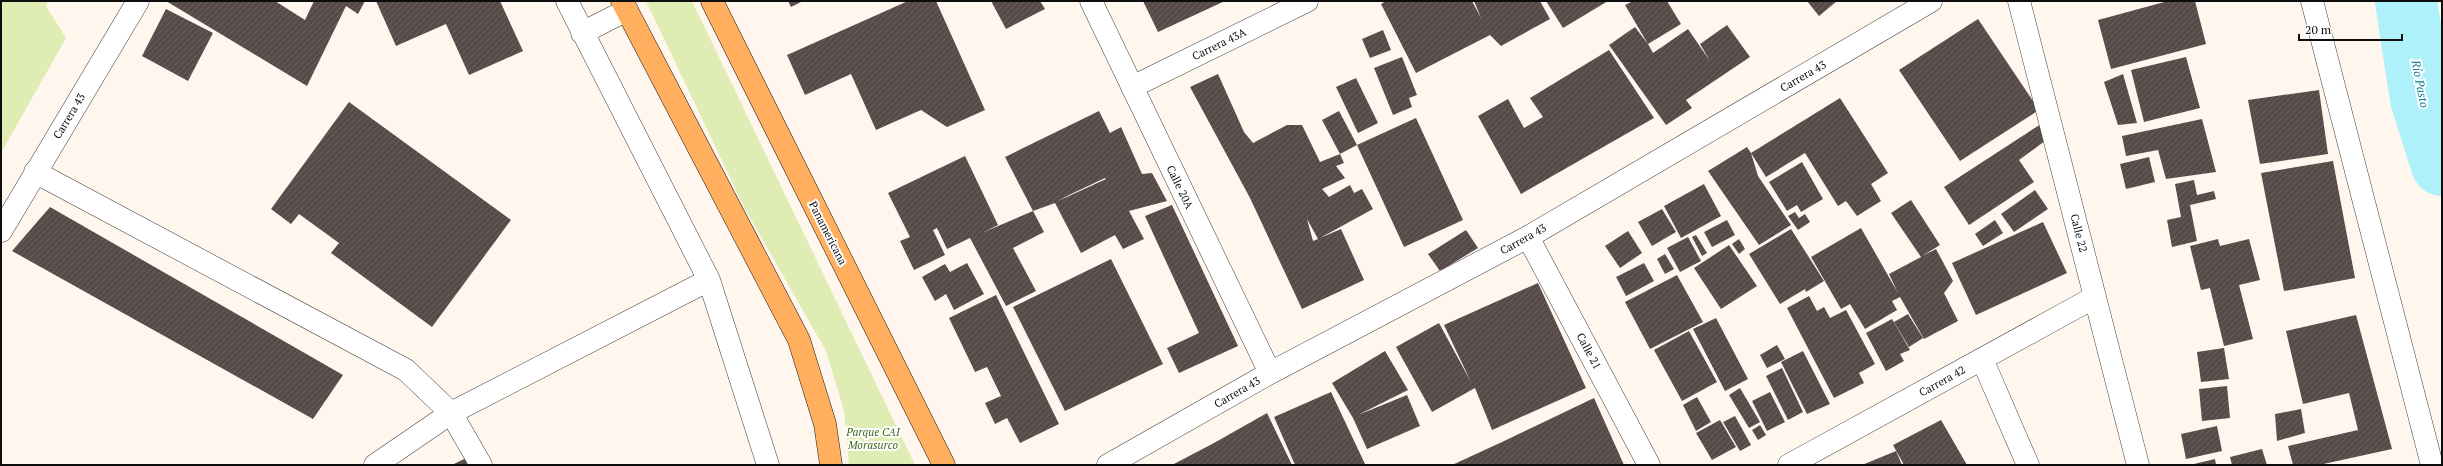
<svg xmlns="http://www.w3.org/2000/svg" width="2443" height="466" font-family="'PT Serif',serif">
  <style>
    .grass { fill: #dfecb4 }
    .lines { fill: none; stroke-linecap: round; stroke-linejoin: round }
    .river { stroke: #aef1fa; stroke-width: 62 }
    .building { fill: url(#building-hatch); fill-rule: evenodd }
    .minor-casing { stroke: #404040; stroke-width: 23 }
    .major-casing { stroke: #1e1e1e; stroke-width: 23 }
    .minor { stroke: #fff; stroke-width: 22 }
    .major { stroke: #ffaf5e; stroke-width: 22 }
    .labels { text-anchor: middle; stroke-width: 4; stroke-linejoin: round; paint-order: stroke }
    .street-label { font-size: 11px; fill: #0d0d0d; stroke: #fff }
    .park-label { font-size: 11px; font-style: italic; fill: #3e6919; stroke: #fff }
    .water-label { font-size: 12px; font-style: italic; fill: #0e7f99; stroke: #fff }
  </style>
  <defs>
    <pattern id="building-hatch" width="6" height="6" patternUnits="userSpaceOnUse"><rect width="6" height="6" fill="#574b49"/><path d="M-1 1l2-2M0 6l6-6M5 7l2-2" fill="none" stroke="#6a605f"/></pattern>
  </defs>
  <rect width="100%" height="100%" fill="#fff7ee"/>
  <path class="grass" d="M1 1H48L46 6 66 38 1 153Z
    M646 1H692L915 465H849L844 411 826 351 745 209Z"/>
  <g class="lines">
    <path class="river" d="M2406 1 2421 99 2442 165"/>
  </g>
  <path class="building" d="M166 1H275L305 20 314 1H365L358 14 346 6 307 86Z
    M376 1H500L523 51 469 75 446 24 396 46Z
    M788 1H803L791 7Z
    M908 1H936L985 110 947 127 921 110 876 130 851 74 805 95 787 55Z
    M991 1H1040L1045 9 1006 29Z
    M1143 1H1225L1158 32Z
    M1386 1H1472L1481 18 1474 1H1540L1550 19 1501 46 1490 35 1416 73 1381 4Z
    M1546 1H1608L1563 28Z
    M1633 1H1667L1681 24 1648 44 1653 53 1688 29 1710 61 1700 44 1727 25 1750 57 1686 100 1692 108 1666 125 1609 45 1635 27 1648 44 1625 5Z
    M1807 1H1837L1819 16Z
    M2168 1H2195L2206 44 2111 69 2098 20Z
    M166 9 213 33 188 81 142 56Z
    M1978 19 2039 110 1960 161 1899 70Z
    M1383 30 1391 50 1370 58 1362 39Z
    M1609 50 1654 118 1521 194 1478 116 1508 99 1524 128 1543 117 1530 98Z
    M1402 57 1417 95 1409 98 1412 107 1393 115 1374 68Z
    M2186 57 2200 108 2144 122 2131 70Z
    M1218 74 1244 132 1253 143 1287 125H1302L1320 162 1340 154 1344 163 1336 166 1345 178 1322 189 1329 197 1350 185 1354 193 1362 189 1373 209 1320 238 1341 229 1364 280 1302 309 1250 198 1190 87ZM1307 219 1318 239 1313 241Z
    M2123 74 2137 123 2118 125 2104 82Z
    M1356 78 1378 123 1358 133 1336 87Z
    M2319 90 2328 154 2260 164 2248 100Z
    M1840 98 1888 173 1871 184 1881 201 1857 216 1846 201 1838 206 1805 153 1766 177 1751 153 1758 176 1791 225 1759 245 1708 171 1747 147 1751 153Z
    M349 102 511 220 432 327 331 253 339 243 299 214 291 224 271 209Z
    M1099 111 1110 133 1121 127 1142 174 1152 173 1167 201 1129 211 1144 239 1123 249 1115 235 1081 253 1055 203 1033 211 1005 157ZM1105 178 1106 179 1058 201 1069 195Z
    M1339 111 1357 145 1340 154 1322 120Z
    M1416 118 1463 220 1404 247 1357 145Z
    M2202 119 2216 172 2166 179 2158 150 2126 156 2122 136Z
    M2041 124 2049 138 2019 160 2034 182 1969 225 1944 187Z
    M965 156 998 225 984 232 1033 211 1044 232 1013 248 1036 291 1006 306 970 238 947 249 937 228 933 230 945 255 914 270 900 241 910 237 888 193Z
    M2149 157 2155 182 2126 189 2120 164Z
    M2333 161 2355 278 2284 291 2261 173Z
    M1802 162 1823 199 1801 212 1797 205 1787 211 1769 182Z
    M2194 180 2197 195 2214 191 2216 199 2190 205 2197 241 2172 247 2167 220 2181 217 2175 184Z
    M1704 184 1721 216 1681 238 1664 206Z
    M2035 190 2048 209 2014 232 2001 214Z
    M1911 200 1940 245 1922 256 1936 249 1953 281 1944 293 1958 321 1924 339 1900 297 1892 301 1897 310 1865 329 1850 304 1841 309 1811 257 1861 228 1898 293 1889 274 1921 257 1891 213Z
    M1172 205 1238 346 1179 373 1167 348 1199 333 1145 216Z
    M50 207 343 375 313 419 12 251Z
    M1662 209 1676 232 1652 246 1638 222Z
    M1795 212 1799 218 1805 214 1810 222 1798 230 1788 216Z
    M1727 220 1735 235 1712 247 1704 232Z
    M1995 220 2003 233 1983 246 1975 234Z
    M2043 222 2067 273 1976 315 1952 263Z
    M1791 229 1824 281 1806 292 1805 289 1780 304 1749 254Z
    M1466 230 1478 248 1440 271 1428 254Z
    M1628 231 1642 253 1620 268 1605 246Z
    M1696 235 1707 253 1702 256 1692 237Z
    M1688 237 1701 261 1680 272 1667 248Z
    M1739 239 1745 249 1739 254 1732 244Z
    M2218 239 2220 246 2249 239 2260 280 2239 285 2253 339 2224 346 2210 288 2201 290 2190 246Z
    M1729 245 1757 286 1721 309 1694 268Z
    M1665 254 1674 269 1665 274 1657 259Z
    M1111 259 1163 364 1065 411 1013 307Z
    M967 263 984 294 954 310 946 294 935 301 922 277 945 264 950 272Z
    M1644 263 1654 281 1626 296 1616 277Z
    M1677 275 1703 322 1650 349 1625 302Z
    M1538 283 1586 388 1492 430 1475 388 1432 412 1396 347 1439 323 1471 382 1444 325Z
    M996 295 1059 424 1020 443 1007 418 995 424 985 403 1001 396 987 367 975 372 949 318Z
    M1809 296 1817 311 1824 307 1830 318 1846 310 1875 364 1859 373 1864 383 1834 398 1787 308Z
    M1908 314 1923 338 1909 347 1894 322Z
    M2356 315 2392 449 2319 465H2293L2288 446 2358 430 2349 393 2303 404 2286 331Z
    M1716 318 1748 379 1725 391 1693 329Z
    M1892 319 1910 350 1900 354 1904 361 1886 371 1866 333Z
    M1689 331 1717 382 1682 401 1654 350Z
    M1777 345 1785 359 1767 368 1760 355Z
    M2224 348 2229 379 2201 382 2197 352Z
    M1385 351 1408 390 1358 415 1407 395 1420 426 1367 449 1353 418 1332 383Z
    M1803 351 1830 404 1807 414 1781 362Z
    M1782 368 1803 412 1788 420 1766 376Z
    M2227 386 2230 418 2202 421 2199 389Z
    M1740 388 1760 422 1749 428 1729 395Z
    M1331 392 1365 464 1295 465 1274 417Z
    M1770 392 1785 422 1767 431 1752 401Z
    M1697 397 1711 422 1696 431 1683 405Z
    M1594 398 1624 465H1452L1502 442Z
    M2301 409 2305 433 2277 441 2275 414Z
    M1267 413 1292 465H1172L1214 443Z
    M1735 416 1751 445 1740 451 1723 422Z
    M1720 420 1736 447 1712 460 1696 433Z
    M1941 420 1967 465H1904L1893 445Z
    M1760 425 1766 435 1758 440 1752 430Z
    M2217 426 2222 451 2186 459 2181 434Z
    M2262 449 2267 465H2232L2230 457Z
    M1896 451 1902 465H1862Z
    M470 456 475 465H452Z
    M2215 459 2216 465H2194V464Z"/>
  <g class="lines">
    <defs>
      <path id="minor" d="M567 1 709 280 768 465
        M1091 1 1270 373
        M2019 1 2138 465
        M2312 1 2432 465
        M582 33 627 10
        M1132 87 1307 1
        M35 172 406 370 451 413 481 465
        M1 231 138 1
        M1528 237 1649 465
        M1982 359 2028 465
        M375 465 451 413 709 280
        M1108 465 1270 373 1528 237 1931 1
        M1789 465 2095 297"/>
      <path id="major" d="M622 1 799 340 825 424 831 465
        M712 1 944 465"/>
    </defs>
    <use href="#minor" class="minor-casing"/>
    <use href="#major" class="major-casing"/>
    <use href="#minor" class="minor"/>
    <use href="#major" class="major"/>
  </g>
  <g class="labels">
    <g class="street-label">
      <text transform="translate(1219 44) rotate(-26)" y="4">Carrera 43A</text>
      <text transform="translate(1803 76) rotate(-30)" y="4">Carrera 43</text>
      <text transform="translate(69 116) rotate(-59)" y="4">Carrera 43</text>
      <text transform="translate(1180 187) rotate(64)" y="4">Calle 20A</text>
      <text transform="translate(828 233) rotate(63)" y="4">Panamericana</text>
      <text transform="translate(2079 233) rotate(76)" y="4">Calle 22</text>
      <text transform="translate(1523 239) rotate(-29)" y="4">Carrera 43</text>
      <text transform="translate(1589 351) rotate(62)" y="4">Calle 21</text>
      <text transform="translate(1942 381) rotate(-29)" y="4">Carrera 42</text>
      <text transform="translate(1237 392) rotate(-30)" y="4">Carrera 43</text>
    </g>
    <g class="park-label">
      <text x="873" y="436">Parque CAI<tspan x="873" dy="13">Morasurco</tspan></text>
    </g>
    <g class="water-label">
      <text transform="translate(2420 84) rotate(79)" y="4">Río Pasto</text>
    </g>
  </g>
  <rect width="2443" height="466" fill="none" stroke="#0d0d0d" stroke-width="4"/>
  <path d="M2299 34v6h103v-6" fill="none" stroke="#0d0d0d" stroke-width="2"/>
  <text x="2305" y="34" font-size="12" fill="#0d0d0d" stroke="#ffffff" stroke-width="3" paint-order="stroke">20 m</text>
</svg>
